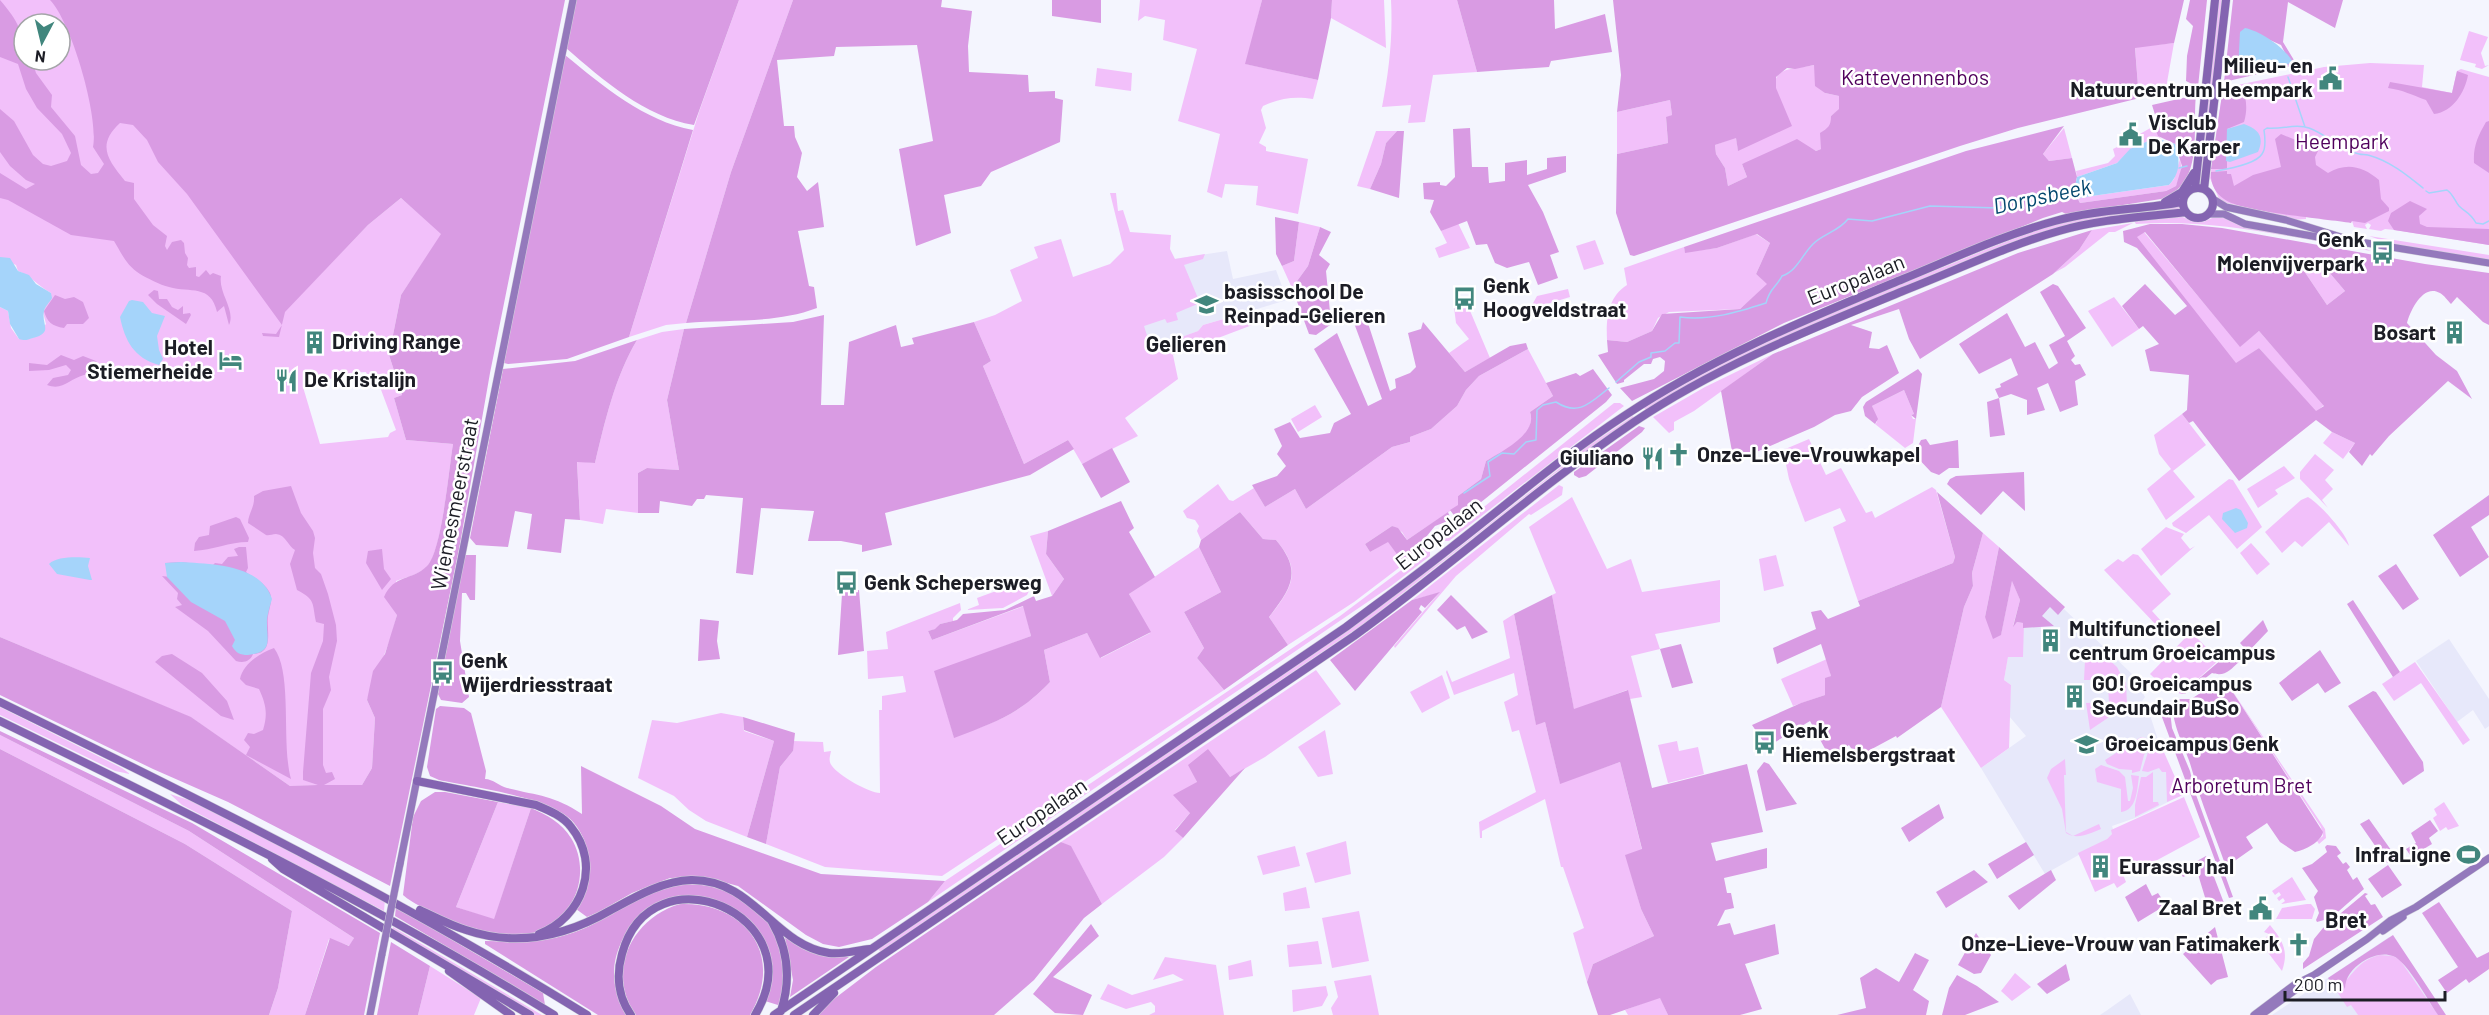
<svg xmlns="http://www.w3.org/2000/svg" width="2489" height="1015" font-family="Barlow,sans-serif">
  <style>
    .built { fill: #e7e8fa }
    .green { fill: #f2c0fa; fill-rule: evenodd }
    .forest { fill: #d99be3; fill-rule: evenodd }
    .water { fill: #a5d4fa }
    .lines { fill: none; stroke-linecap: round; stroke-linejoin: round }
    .stream { stroke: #a5d4fa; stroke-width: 1.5 }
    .major-casing { stroke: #d1d2db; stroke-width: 8 }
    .highway-casing { stroke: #d1d2db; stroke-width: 9 }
    .major { stroke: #9479bc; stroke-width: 7 }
    .highway { stroke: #8464b1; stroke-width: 8 }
    .major-bridge-casing { stroke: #d1d2db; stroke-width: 8; stroke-linecap: butt }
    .major-bridge { stroke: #9479bc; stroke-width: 7 }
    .labels { text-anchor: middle; stroke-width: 5; stroke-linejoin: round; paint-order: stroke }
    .poi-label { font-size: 21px; font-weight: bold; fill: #1c1d25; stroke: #fff; text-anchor: start }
    .park-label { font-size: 21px; fill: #50005c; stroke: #fff }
    .street-label { font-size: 21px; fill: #1c1d25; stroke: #fff }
    .water-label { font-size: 22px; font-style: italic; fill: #03476e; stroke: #fff }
    .neighbourhood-label { font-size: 22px; font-weight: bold; fill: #1c1d25; stroke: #fff }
  </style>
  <rect width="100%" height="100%" fill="#f4f5fe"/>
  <path class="built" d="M1227 251 1233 279 1276 270 1287 300 1203 325 1198 331 1145 351 1127 308 1174 259Z
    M2050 606 2058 614 2064 609 2132 674 2145 697 2142 701 2146 703 2164 758 2180 796 2138 817 2112 826 2114 832 2107 839 2045 874 1981 768 2026 736 2009 716 2011 685 2004 680 2013 627 2041 616Z
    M2449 639 2489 699V726L2485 729 2473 710 2457 722 2416 661Z
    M2389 937 2440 1015H2272Z
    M2130 994 2141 1015H2100L2106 1011Z"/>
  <path class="green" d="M0 0H66L285 311 368 225 401 198 442 234 401 295 389 355 402 395 394 398 406 440 453 444C449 469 442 547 429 564 422 574 407 577 396 581L397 615 391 637 367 700 375 718 372 768 362 785 290 786 192 718 0 637V307L8 311 11 328 19 339 33 338 46 324 43 312 51 293C38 286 31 276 18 271L16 265 0 258ZM24 24H60V60H24ZM366 372 369 381 377 379 396 430 390 433 388 437 320 444 303 387 350 373Z
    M739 0H793L731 172 686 323 666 325 629 337 699 112Z
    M1140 0H1262L1246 64 1318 80 1313 99C1295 96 1280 98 1263 106L1261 110 1266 128 1259 143 1266 147V151L1308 159 1298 214 1256 205 1258 186 1225 184 1222 198 1207 192 1220 134 1178 121 1197 49 1163 40 1165 20 1145 16 1138 21Z
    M1332 0H1384L1386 48 1331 18Z
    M1391 0H1457L1477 72 1433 75 1425 122 1408 123 1411 105 1382 107C1389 71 1393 37 1391 0Z
    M2218 0H2222L2203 181 2199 180Z
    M2469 31 2488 37 2481 53 2485 66 2489 65 2482 69 2475 67 2476 64 2460 60Z
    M2174 43 2166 88 2161 95 2148 96 2138 86 2135 47Z
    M2370 63 2424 65 2422 87 2452 93 2457 71 2461 69 2489 77V245L2395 230 2385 229 2381 231 2369 229 2371 225 2368 223 2365 225 2367 229 2354 227 2352 221 2306 215V219L2291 220 2220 201 2210 178 2223 88 2324 67Z
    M1814 65 1825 93 1839 96 1840 109 1831 116V123L1821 149 1816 151 1806 146 1742 164 1747 177 1728 186 1725 168 1716 154 1715 145 1736 137 1738 150 1784 111C1782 104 1777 96 1776 89 1770 66 1799 69 1814 65Z
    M1097 68 1132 73 1131 91 1095 86Z
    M1670 100 1672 115 1666 118 1668 143 1617 154V112Z
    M2154 126 2161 139 2155 138 2131 149 2117 163 2077 177 2076 171 2108 163 2115 156 2113 149 2121 145 2124 148 2140 140 2138 135Z
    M2064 128 2072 158 2049 161 2043 154Z
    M1376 131H1397L1386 143 1381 164 1370 189 1357 186Z
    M2180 159C2183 170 2180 177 2176 186L2166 191 2080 203 2078 198 2169 185 2174 179Z
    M1110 193H1116L1118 211 1123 210 1130 232 1171 235 1170 249 1175 259 1205 254 1203 259 1184 265 1200 303 1176 313 1178 320 1167 323 1165 319 1144 326 1151 348 1198 331 1203 325 1251 311 1255 324 1173 355 1178 379 1125 418 1138 436 1082 464 1068 440 1024 464 983 366 991 361 974 322 995 315 1022 301 1010 270 1038 258 1034 247 1061 239 1073 277 1110 264 1124 250Z
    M2179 205V209L2097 219 1881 296 1759 348 1646 410 1644 408C1733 353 1829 313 1926 274 1972 256 2018 234 2066 222 2103 212 2141 209 2179 205Z
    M2219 215 2275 233 2362 247 2371 251C2294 238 2215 218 2136 224L2134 221 2180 216 2196 222H2203Z
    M1299 222 1320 227 1308 266 1292 288 1282 266 1294 261Z
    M1458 223 1470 248 1439 258 1435 248 1447 243 1441 231Z
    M2133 223 2115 232H2109L2065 267 2054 273 2079 250 2092 230Z
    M2144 232 2240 346 2259 331 2324 405 2316 412 2259 348 2236 364 2136 237Z
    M1756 234 1770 243 1756 274 1768 284 1740 309 1669 312 1658 318 1652 331 1627 342 1607 340C1606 318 1608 297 1627 285L1624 268 1684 247 1685 252 1717 248Z
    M2369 236 2489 255V260L2392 244Z
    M1595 240 1604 264 1584 270 1576 246Z
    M2300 265H2323L2345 291 2327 305Z
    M1568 289 1570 297 1534 308 1532 305 1537 296Z
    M2114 297 2139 329 2112 347 2088 311Z
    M1468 306 1490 358 1465 372 1449 353 1469 339 1456 323 1454 307Z
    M684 329 667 400 679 470 647 468 638 473V513L606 509 603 524 580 520 577 461 595 463C605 421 615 377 637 340L662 332Z
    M1528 349 1553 396 1530 412C1538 436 1502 452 1486 461L1481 479 1458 496 1459 505 1407 540 1402 532 1392 526 1365 544 1370 552 1388 541 1404 564 1354 602 1288 645 1269 617C1292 588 1303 571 1276 540L1263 539 1240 512 1201 540 1197 531 1199 526 1195 520 1187 518 1183 511 1218 484 1229 500 1233 501 1254 488 1265 507 1295 489 1306 509 1392 447 1410 442V437L1431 429 1457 406 1466 390 1479 376Z
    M1773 354 1694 411 1674 422V430L1669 433 1653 417 1705 387Z
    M1904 390 1914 414 1911 415 1913 419H1916L1913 443 1905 448 1875 424 1877 422 1872 406Z
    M1614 403H1620L1624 406 1449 541H1439L1438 534 1442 529 1470 518Z
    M1315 405 1322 417 1298 432 1291 419Z
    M2182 414 2206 445 2173 471 2195 497 2166 520 2147 489 2171 469 2159 454 2154 435Z
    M1633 416 1634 418 1554 474 1365 623 881 952 878 949 1360 621 1443 560 1588 446Z
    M2332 432 2355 443 2343 459 2323 443Z
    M1809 439 1826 475 1841 468 1866 513 1872 511 1875 518 1932 487 1936 490 1955 557 1953 563 1858 601 1833 527 1846 521 1840 508 1805 522 1789 479 1783 450Z
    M2315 454 2334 470 2325 480 2333 489 2322 500 2328 508 2300 479V472Z
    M2284 466 2295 478 2275 490 2278 494 2258 508 2247 489Z
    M2229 479 2233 480 2262 527 2237 549 2209 515 2186 533 2173 526 2172 523Z
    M1559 485 1563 487 1562 495 1531 515 1529 514 1456 576 1395 648 1394 646 1439 593 1412 600Z
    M1572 497 1607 569 1631 559 1642 592 1720 580V622L1655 634 1660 649 1631 656 1642 697 1630 699 1627 690 1574 710 1552 595 1556 593 1529 527Z
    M2308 497C2319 503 2348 535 2349 546L2329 522 2302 547 2295 541 2282 553 2265 532 2301 500Z
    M2166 527 2184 534 2181 538 2190 549 2195 546 2161 576 2141 549Z
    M1048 531 1046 554 1064 579 1052 596 1030 536Z
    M1983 533 1999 547 1985 617 2001 634 2012 580 2020 600 2013 626 2017 622 2024 623 2023 657H2008L2004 680 2011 685 2009 748 1981 768 1941 707 1964 607 1973 586 1972 573Z
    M2251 543 2270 564 2257 575 2240 553Z
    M1423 545 1430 547V556L1391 586 928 902 945 881 1340 616 1408 565Z
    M1199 547 1221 592 1184 612 1204 648 1197 658 1224 690 942 876 825 867 766 844 780 767 793 751V741L823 742 824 752 831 751C830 757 828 761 832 766 838 775 869 793 880 793L879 710H882V696L906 692 903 676 868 679 867 651 888 649 886 632 960 603 961 610 953 618V621L940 624 936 629 928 631 932 640 1024 606 1031 636 935 672 954 737C997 721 1017 716 1050 682L1044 650 1087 633 1101 658 1150 633 1129 594Z
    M2133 554 2138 555 2171 594 2152 611 2162 622 2158 627 2104 570 2118 559 2123 562Z
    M1776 555 1784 586 1764 591 1759 559Z
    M1026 580 1029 591 1027 595 1003 608 966 610 979 605 977 598Z
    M1514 614 1536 724 1545 722 1560 783 1620 762 1642 850 1626 855 1641 909 1654 936 1593 964 1587 982 1573 933 1584 928 1563 867H1561L1545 799 1482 831V838H1480L1479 822 1536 792 1519 730 1512 732 1504 702 1518 695 1514 673 1454 695 1446 672 1447 670 1452 682 1510 658 1503 621Z
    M2191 632 2219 660 2181 694 2165 688 2150 674Z
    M2107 658 2117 667 2124 680H2084L2085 660H2107Z
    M1827 659 1831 676 1825 679V695L1793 706 1781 679Z
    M2415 662 2470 740 2463 745 2421 683 2394 701 2382 684Z
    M1316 670 1341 704 1265 757 1230 777 1189 765 1197 782 1190 813 1175 830 1183 838 1164 857 1102 904 1071 847 1061 842Z
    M1442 675 1450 698 1422 713 1410 692Z
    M2225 680 2325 829 2326 838 2319 844 2317 841 2323 836 2321 827Z
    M2094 682H2126L2127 705 2090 730 2086 703 2109 702 2108 686H2094Z
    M0 707 122 768 130 774 115 771 0 715Z
    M721 713 743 717 744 731 774 741 747 837 706 821 689 810 674 796 638 778 652 720 677 723Z
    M1325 730 1333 774 1318 777 1298 747Z
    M0 735 189 831 354 938 350 946 329 939 305 1015H269L278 988 292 911 185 844 0 749Z
    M2141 737 2146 738 2151 745 2144 755 2140 771 2132 773V770L2119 769 2107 764 2105 760Z
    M1677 741 1679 751 1698 747 1704 774 1668 783 1658 745Z
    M2159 741 2183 795 2167 802 2166 772H2162L2159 768 2148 772 2142 771 2148 752Z
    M2065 759 2066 775H2064L2066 832 2073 836 2099 824 2101 829C2089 834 2077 840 2066 833L2062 809 2047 778 2051 769Z
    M2101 765 2119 771 2125 777 2128 801H2130L2133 788 2131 775 2139 776C2137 790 2137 810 2121 812V789L2097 782 2095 769Z
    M2153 772V802H2158L2159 805 2135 817V805L2141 777H2146Z
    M170 794 189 800 254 831 385 899 384 911 182 805Z
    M2184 797 2200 837 2135 872 2132 873 2130 868 2122 872 2126 882 2117 888 2114 883 2095 892 2078 853 2107 839 2112 834 2111 830Z
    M498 802 531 808 494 920 456 907Z
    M2444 802 2459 826 2448 830 2446 827 2440 831 2433 818 2437 815 2434 809Z
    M1346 841 1351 874 1315 883 1306 853Z
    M1295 846 1300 866 1263 875 1257 856Z
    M2292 877 2306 900 2281 904 2285 901 2283 898 2279 901 2277 898 2281 895 2279 892 2275 895 2272 891Z
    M1306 887 1310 908 1285 911 1283 893Z
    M2307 904H2311L2315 909 2312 919H2276L2282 908Z
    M1359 911 1369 961 1332 968 1322 918Z
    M2270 925C2283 941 2289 951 2282 971L2263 946 2257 942H2262L2269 934 2264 932Z
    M393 927 542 1015H536L392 930Z
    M1318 941 1322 964 1289 967 1287 945Z
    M2379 955 2393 956 2400 960 2438 1015H2358L2351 1005 2347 1007 2336 990C2353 977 2355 962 2379 955Z
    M1165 957 1216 965 1224 1015H1149L1155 1012V1006L1151 1002 1126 1009 1100 999 1108 984 1132 995 1184 980 1173 974 1153 980Z
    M1251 960 1253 976 1229 980 1228 966Z
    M430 966 481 998 474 1015H418Z
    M2015 973 2031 987 2012 1001 2001 991Z
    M1371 975 1379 1015H1333L1331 1008 1338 997 1334 981Z
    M1326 986 1328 995 1322 1006 1293 1012 1292 990Z
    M1660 997 1668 1015H1628L1625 1010Z"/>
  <path class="forest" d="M0 0C18 21 24 32 24 60H32L36 73 52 95 51 107 75 136 81 165 91 174 98 173 104 164 93 147C99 117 72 23 50 0H565L490 373 460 544 390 886 228 802 153 769 0 695V637L191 717 290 786 318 785 303 780V772L311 673 323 641 324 624 316 622C312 603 316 600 297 590L290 564 295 550C288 546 286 535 276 534 272 534 269 536 266 535L248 523C248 514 255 507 254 496L263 491 291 486 301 513 313 531 315 538 313 553 315 568 321 574 328 594 336 625 337 641 329 677 331 690 323 709V765L326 773 332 772 335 779 324 785H362L372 768 375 718 367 700 373 671 385 654 397 615 384 597C394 574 412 581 427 566 442 551 449 468 453 444L406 440 394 398 402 395 389 355 401 295 441 234 401 198 368 225 285 312 279 337 263 336 262 333 276 334 282 325 187 194 158 162 147 140 133 125 120 123C96 145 108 160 125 181L134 183V199L153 225 167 236 165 246 167 250 172 242 181 240 184 243 185 253 188 258 187 265 189 268 196 267V276L199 277 206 270 210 275 213 273 221 276C218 293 236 310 229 325L224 306 217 312C211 284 190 293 169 287 160 285 147 278 140 274 126 265 122 254 114 241L71 235 8 200 0 198V173L26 189 35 184 26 180 10 166 0 152V109L14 121 33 155 43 164 51 166 67 161 71 153 62 134 37 108 26 89 18 64 0 57Z
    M575 0H739L694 125C645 117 603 80 566 48Z
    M793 0H942L941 7 972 11 968 46 969 72 1028 75 1029 92 1055 91V98L1063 100 1060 142 991 172 981 186 944 195 951 233 916 246 899 149 933 141 917 45 836 47 834 56 777 60 784 126H794L795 137 802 153 797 177 807 191 818 182 824 227 798 231 809 286 814 287 817 308C775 324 729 319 686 323L731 172Z
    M1052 0H1101V23L1052 16Z
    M1262 0H1332L1331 18 1318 80 1245 64Z
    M1457 0H1554L1555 29 1605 14 1612 52 1551 61 1549 67 1477 72Z
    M1613 0H2184L2174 43 2135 48 2138 86 2148 96 2018 128 1960 146 1634 256 1630 255 1616 213 1617 154 1668 143 1666 117 1672 115 1670 100 1617 112 1621 75ZM1814 65 1815 86 1825 93 1839 96V109L1831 116C1831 126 1828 128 1820 133L1821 149 1816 151 1797 139 1742 164 1747 177 1728 186 1725 168 1716 154 1715 145 1736 138 1738 151 1792 126 1776 88V77L1787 68 1795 69Z
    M2190 0H2207L2198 87 2186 81 2187 56 2193 26 2186 19Z
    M2233 0H2343L2335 28 2288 2 2283 42 2297 65 2224 82ZM2263 37 2281 45 2287 57 2283 65 2278 67 2247 71Z
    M565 55C603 86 644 121 693 130L629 337 567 359 508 364 504 363Z
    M2457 71 2468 75C2465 92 2453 112 2434 114L2426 100C2412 95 2403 90 2388 88L2390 82 2452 93Z
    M2235 85 2243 87C2246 99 2248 109 2244 122L2227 129V169H2211L2223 88Z
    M2196 95C2192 131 2205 184 2161 199L2066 214 2062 212 2043 218 1784 323 1632 401 1620 388 1654 379 1664 371 1665 361 1660 357 1653 359 1651 364H1644L1624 380V382L1617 384 1598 355 1608 352 1607 340 1627 342 1652 331 1662 314 1740 309 1767 284 1756 274 1770 243 1757 234 1717 248 1685 253 1684 247 1966 151 2064 126 2043 154 2049 161 2072 158 2077 177 2074 191 2080 203 2166 191 2176 186 2182 166 2175 144 2158 136 2154 126 2158 124 2152 105Z
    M2489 121V173L2474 163C2473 146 2478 136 2486 122Z
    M1470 128 1472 167H1488L1489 183 1505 181V163L1527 160V175L1547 169V158L1566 156V172L1528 185 1543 212 1559 252 1550 255 1558 278 1538 285 1529 262 1507 268 1495 263 1487 244 1476 245 1467 221 1441 231 1430 212 1434 200 1424 199 1423 183 1440 182V185L1446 186 1455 177 1453 129Z
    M1397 131H1404L1399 198 1370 189 1381 164 1386 143Z
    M2281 134 2298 141H2314L2317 137 2320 147 2315 157 2316 165 2328 173C2346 162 2363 166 2379 180L2381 199 2389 208V211L2365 223 2352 221 2351 223C2326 219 2241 212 2224 199 2215 193 2210 183 2211 172L2227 171V174H2231L2234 186 2253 175 2281 167 2275 139Z
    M2410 201 2427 209 2419 216 2420 224 2427 227 2489 229V245L2394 230 2388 221 2391 213Z
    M1275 217 1299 222 1294 261 1282 266 1276 254Z
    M2150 224H2182L2222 228 2425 264 2489 273V325L2483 322 2457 297 2451 304C2448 301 2444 295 2440 293 2423 283 2410 311 2407 323L2436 355 2457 371 2472 399 2448 381 2389 436 2372 456 2370 454 2362 466 2349 452 2355 443 2332 432 2316 420 2239 481 2193 421 2189 423 2182 414 2187 410 2189 375 2150 371 2145 350 2159 344 2143 326 2139 329 2122 306 2145 284 2175 315 2187 306 2137 248 2124 242 2123 231ZM2145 232 2240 347 2259 331 2324 406 2316 411 2259 348 2236 363 2137 237ZM2300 265H2323L2345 291 2327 305Z
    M1320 227 1331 232 1319 255 1330 264 1326 271 1330 312 1337 320 1316 335 1309 334 1292 288 1308 266Z
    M2092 230 2079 250 2053 274 1920 359 1909 339 1899 309 1851 325 1872 332 1869 348 1879 349 1887 345 1899 373 1862 397 1851 411 1835 415 1814 427 1754 453 1733 457 1721 391 1773 354 2018 253Z
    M2053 284 2058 286 2086 328 2067 341 2075 356 2071 360 2075 365 2080 364 2086 375 2075 381 2078 405 2060 412 2048 383 2037 388 2045 410 2027 415V400L2011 394 1999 398 2005 435 1990 437 1987 402 1999 398 1995 389 2001 387 2000 384 2018 375 2011 358 1979 374 1959 344 2007 313 2025 347 2035 342 2049 369 2058 363 2049 345 2065 336 2040 292Z
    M154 290 158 291 159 299H167L172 307 178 310 183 306V314L190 313 191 315 186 324 157 304 148 295Z
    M55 295 65 299 74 297 83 302 89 318 83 324H67L64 328C52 326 47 322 44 311Z
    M824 315 821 405H844L849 342 896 325 901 347 914 344 912 338 974 322 991 361 983 366 1024 464 1068 440 1074 449 1030 475 885 513 892 545 862 552V545L841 541H808L814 511 761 508 753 575 736 573 743 498 706 495 704 499H697L692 506 660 501 659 513H638V473L647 468 679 470 667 400 684 329 793 322Z
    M1366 317 1390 391 1396 388 1395 379 1410 373 1416 367 1408 333 1421 329 1423 322 1465 372 1510 346 1526 343 1528 349 1479 376 1466 390 1457 406 1431 429 1410 437V442L1392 447 1306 509 1295 489 1265 507 1252 485 1277 476 1286 466 1277 454 1282 446 1274 429 1290 422 1300 438 1330 433 1334 423 1351 414 1314 349 1337 333 1368 406 1382 399 1354 323Z
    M637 340C615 377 605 421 595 463L577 462 580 520 565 519 561 553 527 549 532 514 515 511 508 547 476 545 470 538 503 369 575 361Z
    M61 355 74 360 83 356 96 361 102 369V375C95 378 91 374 84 375 69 379 63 391 47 385L53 378 68 375 71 370 66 365 49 370 29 371V363L47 365Z
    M1593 369 1612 395 1606 402 1475 507 1456 518 1450 510 1458 505V496L1481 479 1486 461C1501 452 1538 434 1530 412L1553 396 1546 383 1576 373 1580 376Z
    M1918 369 1922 374 1916 419 1911 415 1914 414 1904 390 1872 406 1878 419 1875 424 1865 416 1863 407 1866 402Z
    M1639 426 1645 428 1642 432 1586 476 1579 478 1574 475V472Z
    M1926 439 1930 445 1958 440 1959 468H1949L1939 475 1931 472 1914 454 1921 440Z
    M1112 448 1130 482 1101 498 1082 464Z
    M2024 472 2025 511 2003 491 1981 515 1947 484 1950 479 1956 476Z
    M1937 492 1983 533 1972 573 1973 586 1964 607 1941 707 1897 738 1896 736 1857 757 1849 745 1830 758 1810 721 1767 747 1752 725 1801 703 1825 695V678L1831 676 1821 644 1777 664 1773 648 1816 629 1811 612 1821 610 1828 619 1860 606 1858 601 1953 563 1955 557Z
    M2489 495V515L2471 527 2489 557 2460 577 2433 535Z
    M1121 501 1134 528 1129 532 1155 577 1129 594 1151 632 1100 658 1087 633 1044 650 1050 682C1017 716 997 721 954 738L934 671 1031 636 1023 606 932 640 928 631 935 629 940 624 957 620 963 614 1005 610 1034 596 1036 601 1052 596 1064 579 1046 554 1048 531Z
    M1240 512 1263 539 1276 540C1303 572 1291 588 1269 617L1288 645 1224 690 1197 658 1204 648 1184 612 1221 592 1199 547 1201 540Z
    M1448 512 1451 520 1435 526 1404 564 1388 542 1370 552 1365 544 1392 526 1398 528 1407 540Z
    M236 517 240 519 249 538 248 542C230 542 212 550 194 551L195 543 199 537 209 535 210 526Z
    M239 547H246L248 568 246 572C255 579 264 582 270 593 273 600 269 609 268 616 266 629 275 654 253 654 250 662 243 663 236 661L208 631 175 607 182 605 177 599 178 593 162 576 170 577 165 563 181 562 212 566 215 563 222 564 228 557 238 556 234 549Z
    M1999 547 2065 607 2058 615 2050 607 2042 616 2054 626 2023 628V623L2017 622 2013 627 2020 600 2012 581 2001 635 1993 639 1985 617Z
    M382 549 384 569 391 579 382 590 366 563 368 551Z
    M465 555H476L475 600H470L466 593H462L460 641 469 697 462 703 441 700 438 694Z
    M2396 564 2419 599 2403 610 2378 576Z
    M859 590 864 651 838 655 842 594 843 592Z
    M1440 592 1425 608 1421 605 1419 609 1422 612 1355 691 1330 660 1412 600Z
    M1451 595 1488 632 1472 639 1465 626 1457 630 1437 610Z
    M1552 595 1574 709 1628 690 1652 788 1747 764 1763 832 1711 843 1716 861 1767 848V868L1724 878 1727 893H1731L1734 908 1725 910 1717 926 1730 923 1734 935 1775 924 1779 954 1745 964 1762 1009 1740 1015H1668L1660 998 1610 1015H1598L1587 982 1593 964 1654 936 1641 909 1625 855 1642 849 1620 762 1560 784 1545 722 1536 725 1514 614Z
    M2353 600 2400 672 2393 677 2347 604Z
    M700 619 719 621 717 641 720 659 698 661Z
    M2263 620 2268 631 2248 652 2240 643Z
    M1681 644 1693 683 1672 688 1660 649Z
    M274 648C293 673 281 744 291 779L246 755 250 747 244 740 248 733 254 734 263 730C268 714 266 704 259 689L246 685 240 679C243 664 260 653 274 648Z
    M2320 650 2341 683 2325 693 2318 683 2292 701 2279 683Z
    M2229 653 2239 662C2230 670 2225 677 2212 673L2185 694H2181Z
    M172 654 202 673 227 701 234 720 221 716 155 662 162 656Z
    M2221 680H2225L2323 832C2321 842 2305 850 2295 852L2280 842 2267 823 2246 837 2253 848 2226 867C2215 835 2201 803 2192 770 2185 744 2172 729 2172 699H2191Z
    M2373 691 2376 692 2423 762 2424 771 2403 785 2348 706Z
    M2156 701 2170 711 2172 728 2190 771 2195 792 2233 897 2229 898Z
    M440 706 464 708 471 713 486 771 485 779C493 779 499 786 507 788 539 796 553 795 582 814L581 766 661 806 695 829 821 874 945 881 928 902 872 939 839 947 823 944 806 935 738 886 705 877 670 878 632 893 599 912 587 917 576 909C587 893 590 880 589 861 588 848 583 834 574 823 554 797 471 787 439 780L430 776 427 767 436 709Z
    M743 717 795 733 793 751 780 767 766 844 747 837 774 741 744 730Z
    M0 731 192 823 380 933 364 1015H305L330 938 349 946 354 938 189 831 0 735Z
    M0 749 185 844 292 911 278 988 269 1015H0Z
    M1208 749 1230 777 1245 768 1183 838 1175 831 1190 813 1173 795 1197 782 1188 765Z
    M1764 762 1769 764 1797 804 1766 811 1757 771Z
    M435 792H445L498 802 456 907 494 919 531 808C547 815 562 823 571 838 592 872 575 920 537 932 506 942 466 929 439 915 427 909 413 904 403 895L413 817 421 801Z
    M1939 804 1944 818 1909 842 1901 828Z
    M2369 819 2396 857 2387 863 2360 824Z
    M2430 820 2438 831 2429 838 2432 844 2422 850 2425 854 2414 861 2406 849 2416 843 2411 833Z
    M1061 842 1071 846 1102 904 1084 918 1034 980 994 1015H817L834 999 876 967Z
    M2026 842 2034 855 1997 879 1988 864Z
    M2327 845 2336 846 2341 853 2337 856 2343 864 2346 862 2350 867 2347 870 2353 880 2357 877 2364 889 2331 918 2317 922 2316 920 2319 913 2314 897 2318 891 2302 868 2312 864 2327 852 2325 847Z
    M2206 856 2224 903 2222 908 2211 917 2197 871 2183 877 2179 871Z
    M2388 865 2402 885 2382 898 2368 879Z
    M1974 870 1988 882 1946 908 1936 892Z
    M2051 870 2056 880 2019 910 2008 896Z
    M690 884C702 885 716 886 727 890 762 904 781 933 783 969 784 981 785 995 778 1005L765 1001C802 910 667 853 622 941 609 967 613 990 626 1015H598L485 944V941C520 942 552 943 585 928 619 912 651 886 690 884Z
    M2146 884 2152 896 2158 893 2166 905 2138 922 2125 897Z
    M2365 893 2368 894 2365 896 2371 905 2375 904 2383 917 2303 969V963L2309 956 2314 939 2323 928Z
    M2439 902 2477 958 2489 952V969L2469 983 2466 979 2447 993 2438 980 2458 967 2422 913Z
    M680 904C746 902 785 955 750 1015H636C605 972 632 918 680 904Z
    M396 907 543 993 545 1005 395 916Z
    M1091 924 1099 936 1053 977 1092 995 1083 1015 1055 1013 1033 994Z
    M2215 927 2228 977 2217 980 2211 985 2183 954Z
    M1976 933 1991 955 1981 973 1974 974 1958 965Z
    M2393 935 2446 1015H2438C2429 1002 2407 961 2393 956 2383 952 2371 956 2362 962 2353 968 2345 977 2345 989L2343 985 2336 990 2328 978Z
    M785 938 831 957H849L790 997 793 980Z
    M391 942 430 966 418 1015H377Z
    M1915 953 1929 960 1913 990 1929 1001 1926 1015H1837L1866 1008 1860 978 1876 968 1899 982Z
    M2066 964 2070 980 2047 994 2037 984Z
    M1957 975 1977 986 1999 1002 1965 1015H1942L1949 988Z"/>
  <path class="water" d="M2245 28C2261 31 2288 50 2293 63L2247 71 2238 70 2240 32Z
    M2244 124C2258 129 2265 136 2258 152L2230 162 2226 161 2227 129Z
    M2155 138 2175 144C2180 159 2181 172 2169 185L2078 198 2074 191 2077 177 2117 163 2130 149Z
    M0 257 10 258 18 271 29 275 36 284 51 293 52 298C50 302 45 306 44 311 41 325 54 332 33 338 27 340 25 341 19 339L10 324 8 311 0 307Z
    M132 300 143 302 152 313 165 316 157 336 159 350 163 359 159 365C134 358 125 341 120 317L129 301Z
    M2236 508 2241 510 2248 523 2247 528 2235 533 2222 519 2223 513Z
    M90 558 88 566 92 580H90L57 574 49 564C57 556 78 557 90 558Z
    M181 562C211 564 261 564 272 599 270 606 268 612 267 619 266 639 275 652 248 655 240 655 236 653 232 646L235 640 225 621 191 602 167 577 165 563Z"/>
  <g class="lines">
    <path class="stream" d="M2288 77 2305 127
      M2179 168 2187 166
      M2216 171C2228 169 2256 164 2262 154 2266 149 2265 137 2264 130L2267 128C2281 130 2295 123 2309 128 2326 134 2341 150 2359 154 2362 155 2365 154 2368 155 2390 161 2407 175 2423 188
      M2426 191 2429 193 2447 190C2454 195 2454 200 2459 206 2466 213 2470 212 2476 223L2483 224 2489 221
      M1616 382 1639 362 1651 357V353L1665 351 1675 343H1679L1680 317C1710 321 1738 312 1766 303 1770 287 1776 288 1782 276 1797 271 1802 255 1813 244 1823 234 1839 231 1848 219L1872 221 1930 206 1999 208 2029 194 2048 195 2074 190
      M1464 493 1490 476 1488 462 1502 453 1514 454 1526 442 1536 440 1537 410 1543 405 1556 402C1579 417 1591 402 1609 388"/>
    <defs>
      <path id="major" d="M2213 199 2226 207 2286 220 2354 241 2489 263
        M2209 214H2224L2245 224 2329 239
        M400 864 573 0
        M2383 931 2403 917
        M370 1015 382 954
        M2254 1015 2294 985 2314 975 2367 939 2391 920 2416 907 2489 858
        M2261 1015 2305 983"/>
      <path id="highway" d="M2183 203a15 15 0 1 1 30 0a15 15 0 1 1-30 0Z
        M2195 188 2215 0
        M2204 189 2226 0
        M2165 202 2182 192 2194 173
        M0 702C201 800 397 897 587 1015
        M0 721C188 813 376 905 554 1015
        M417 781 536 805C548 810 563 816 571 827 602 865 582 918 539 934
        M272 859 283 869 530 1015
        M420 910C435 917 450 925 466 930 516 947 566 936 611 910 635 897 662 881 691 880 754 879 774 945 829 953 843 955 856 950 870 949
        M772 922C789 951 791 980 781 1011
        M449 971 511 1015
        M631 1015C618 997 616 975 622 954 651 846 816 915 755 1015
        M774 1015 1346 627C1382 600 1418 574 1453 546 1510 502 1564 455 1624 416 1711 358 1807 319 1903 279 1952 259 2003 235 2055 221 2097 209 2140 210 2182 202
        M794 1015 1354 636C1449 567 1537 488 1634 422 1717 366 1811 329 1903 291 1955 271 2006 246 2059 231 2100 219 2144 217 2186 212
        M813 1015 834 993"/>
    </defs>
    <use href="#major" class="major-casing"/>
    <use href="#highway" class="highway-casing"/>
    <use href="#major" class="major"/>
    <use href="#highway" class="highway"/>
    <defs>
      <path id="major-bridge" d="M382 954 400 864"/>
    </defs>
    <use href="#major-bridge" class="major-bridge-casing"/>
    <use href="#major-bridge" class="major-bridge"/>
  </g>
  <defs>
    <symbol id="civic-bare" viewBox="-9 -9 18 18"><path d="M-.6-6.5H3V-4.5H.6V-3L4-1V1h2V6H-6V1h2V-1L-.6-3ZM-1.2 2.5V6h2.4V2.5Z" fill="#41867d" stroke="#fff" stroke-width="2.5" paint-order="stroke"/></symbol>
    <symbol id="bus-bare" viewBox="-9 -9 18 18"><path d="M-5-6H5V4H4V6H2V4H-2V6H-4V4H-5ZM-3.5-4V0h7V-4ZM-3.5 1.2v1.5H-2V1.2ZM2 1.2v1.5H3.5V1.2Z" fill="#41867d" stroke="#fff" stroke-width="2.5" paint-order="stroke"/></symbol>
    <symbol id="school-bare" viewBox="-9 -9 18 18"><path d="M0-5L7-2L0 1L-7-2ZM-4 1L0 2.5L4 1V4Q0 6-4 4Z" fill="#41867d" stroke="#fff" stroke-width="2.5" paint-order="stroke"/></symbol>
    <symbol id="building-bare" viewBox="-9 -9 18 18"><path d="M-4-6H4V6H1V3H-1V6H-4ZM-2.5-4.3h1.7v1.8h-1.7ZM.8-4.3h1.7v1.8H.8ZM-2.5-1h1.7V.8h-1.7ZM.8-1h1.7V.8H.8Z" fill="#41867d" stroke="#fff" stroke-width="2.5" paint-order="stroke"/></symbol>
    <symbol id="hotel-bare" viewBox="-9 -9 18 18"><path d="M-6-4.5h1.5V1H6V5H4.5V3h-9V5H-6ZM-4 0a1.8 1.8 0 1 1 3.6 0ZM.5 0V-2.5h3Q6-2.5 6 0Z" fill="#41867d" stroke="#fff" stroke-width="2.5" paint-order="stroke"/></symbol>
    <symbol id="restaurant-bare" viewBox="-9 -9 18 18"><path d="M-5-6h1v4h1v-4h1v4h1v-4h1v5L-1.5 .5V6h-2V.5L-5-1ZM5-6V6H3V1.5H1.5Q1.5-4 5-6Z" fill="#41867d" stroke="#fff" stroke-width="2.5" paint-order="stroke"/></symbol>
    <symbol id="church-bare" viewBox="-9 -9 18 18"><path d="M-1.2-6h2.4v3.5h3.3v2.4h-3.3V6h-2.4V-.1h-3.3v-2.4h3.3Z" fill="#41867d" stroke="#fff" stroke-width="2.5" paint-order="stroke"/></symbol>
    <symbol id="stadium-bare" viewBox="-9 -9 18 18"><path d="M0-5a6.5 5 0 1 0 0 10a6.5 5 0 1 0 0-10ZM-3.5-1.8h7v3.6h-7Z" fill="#41867d" stroke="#fff" stroke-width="2.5" paint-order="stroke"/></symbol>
  </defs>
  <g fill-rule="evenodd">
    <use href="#civic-bare" x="2314" y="62" width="33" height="33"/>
    <use href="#civic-bare" x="2114" y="118" width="33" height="33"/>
    <use href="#bus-bare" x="2366" y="236" width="33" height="33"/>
    <use href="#bus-bare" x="1448" y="282" width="33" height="33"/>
    <use href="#school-bare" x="1190" y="288" width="33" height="33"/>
    <use href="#building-bare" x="2438" y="316" width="33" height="33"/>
    <use href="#building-bare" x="298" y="326" width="33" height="33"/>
    <use href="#hotel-bare" x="214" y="344" width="33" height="33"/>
    <use href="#restaurant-bare" x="270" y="364" width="33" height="33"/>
    <use href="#church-bare" x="1662" y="438" width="33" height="33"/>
    <use href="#restaurant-bare" x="1636" y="442" width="33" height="33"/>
    <use href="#bus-bare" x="830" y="566" width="33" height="33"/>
    <use href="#building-bare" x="2034" y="624" width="33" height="33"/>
    <use href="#bus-bare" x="426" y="656" width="33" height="33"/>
    <use href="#building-bare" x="2058" y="680" width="33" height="33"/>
    <use href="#bus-bare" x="1748" y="726" width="33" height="33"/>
    <use href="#school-bare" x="2070" y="728" width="33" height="33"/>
    <use href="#stadium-bare" x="2452" y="838" width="33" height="33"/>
    <use href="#building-bare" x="2084" y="850" width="33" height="33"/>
    <use href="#civic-bare" x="2244" y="892" width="33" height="33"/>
    <use href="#church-bare" x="2282" y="928" width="33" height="33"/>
  </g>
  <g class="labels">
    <g class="poi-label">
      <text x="2313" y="73" text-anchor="end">Milieu- en<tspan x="2313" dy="24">Natuurcentrum Heempark</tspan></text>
      <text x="2148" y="130">Visclub<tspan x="2148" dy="24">De Karper</tspan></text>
      <text x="2365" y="247" text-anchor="end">Genk<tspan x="2365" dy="24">Molenvijverpark</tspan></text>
      <text x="1483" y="293">Genk<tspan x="1483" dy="24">Hoogveldstraat</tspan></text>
      <text x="1224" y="299">basisschool De<tspan x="1224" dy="24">Reinpad-Gelieren</tspan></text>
      <text x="2436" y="340" text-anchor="end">Bosart</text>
      <text x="332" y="349">Driving Range</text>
      <text x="213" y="355" text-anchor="end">Hotel<tspan x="213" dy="24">Stiemerheide</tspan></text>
      <text x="304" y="387">De Kristalijn</text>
      <text x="1697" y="462">Onze-Lieve-Vrouwkapel</text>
      <text x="1634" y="465" text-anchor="end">Giuliano</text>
      <text x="864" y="590">Genk Schepersweg</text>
      <text x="2069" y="636">Multifunctioneel<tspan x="2069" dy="24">centrum Groeicampus</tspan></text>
      <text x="461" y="668">Genk<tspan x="461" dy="24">Wijerdriesstraat</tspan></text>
      <text x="2092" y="691">GO! Groeicampus<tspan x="2092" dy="24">Secundair BuSo</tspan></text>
      <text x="1782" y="738">Genk<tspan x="1782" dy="24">Hiemelsbergstraat</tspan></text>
      <text x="2105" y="751">Groeicampus Genk</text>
      <text x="2451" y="862" text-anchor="end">InfraLigne</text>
      <text x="2119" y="874">Eurassur hal</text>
      <text x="2242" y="915" text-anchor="end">Zaal Bret</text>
      <text x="2280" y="951" text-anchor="end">Onze-Lieve-Vrouw van Fatimakerk</text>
    </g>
    <g class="park-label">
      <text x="1915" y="85">Kattevennenbos</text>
      <text x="2342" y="149">Heempark</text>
      <text x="2242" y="793">Arboretum Bret</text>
    </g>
    <g class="street-label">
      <text transform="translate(1856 280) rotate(-22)" y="7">Europalaan</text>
      <text transform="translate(455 504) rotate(-79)" y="7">Wiemesmeerstraat</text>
      <text transform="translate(1439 534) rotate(-38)" y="7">Europalaan</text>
      <text transform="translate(1042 812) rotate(-34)" y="7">Europalaan</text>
    </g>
    <g class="water-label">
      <text transform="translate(2042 196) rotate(-12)" y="8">Dorpsbeek</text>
    </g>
    <g class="neighbourhood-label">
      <text x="1186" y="352">Gelieren</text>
      <text x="2346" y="928">Bret</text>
    </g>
  </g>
  <g transform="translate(42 42) rotate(187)"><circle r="28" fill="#ffffff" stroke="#a4a5a8" stroke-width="1.5"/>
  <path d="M0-4.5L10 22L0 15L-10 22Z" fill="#41867d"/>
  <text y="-9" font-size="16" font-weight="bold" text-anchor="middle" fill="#1c1d25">N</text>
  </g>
  <path d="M2285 991v9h160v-9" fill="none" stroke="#1c1d25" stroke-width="3"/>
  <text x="2294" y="991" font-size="18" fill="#1c1d25" stroke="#ffffff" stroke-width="4.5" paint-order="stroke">200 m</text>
</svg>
